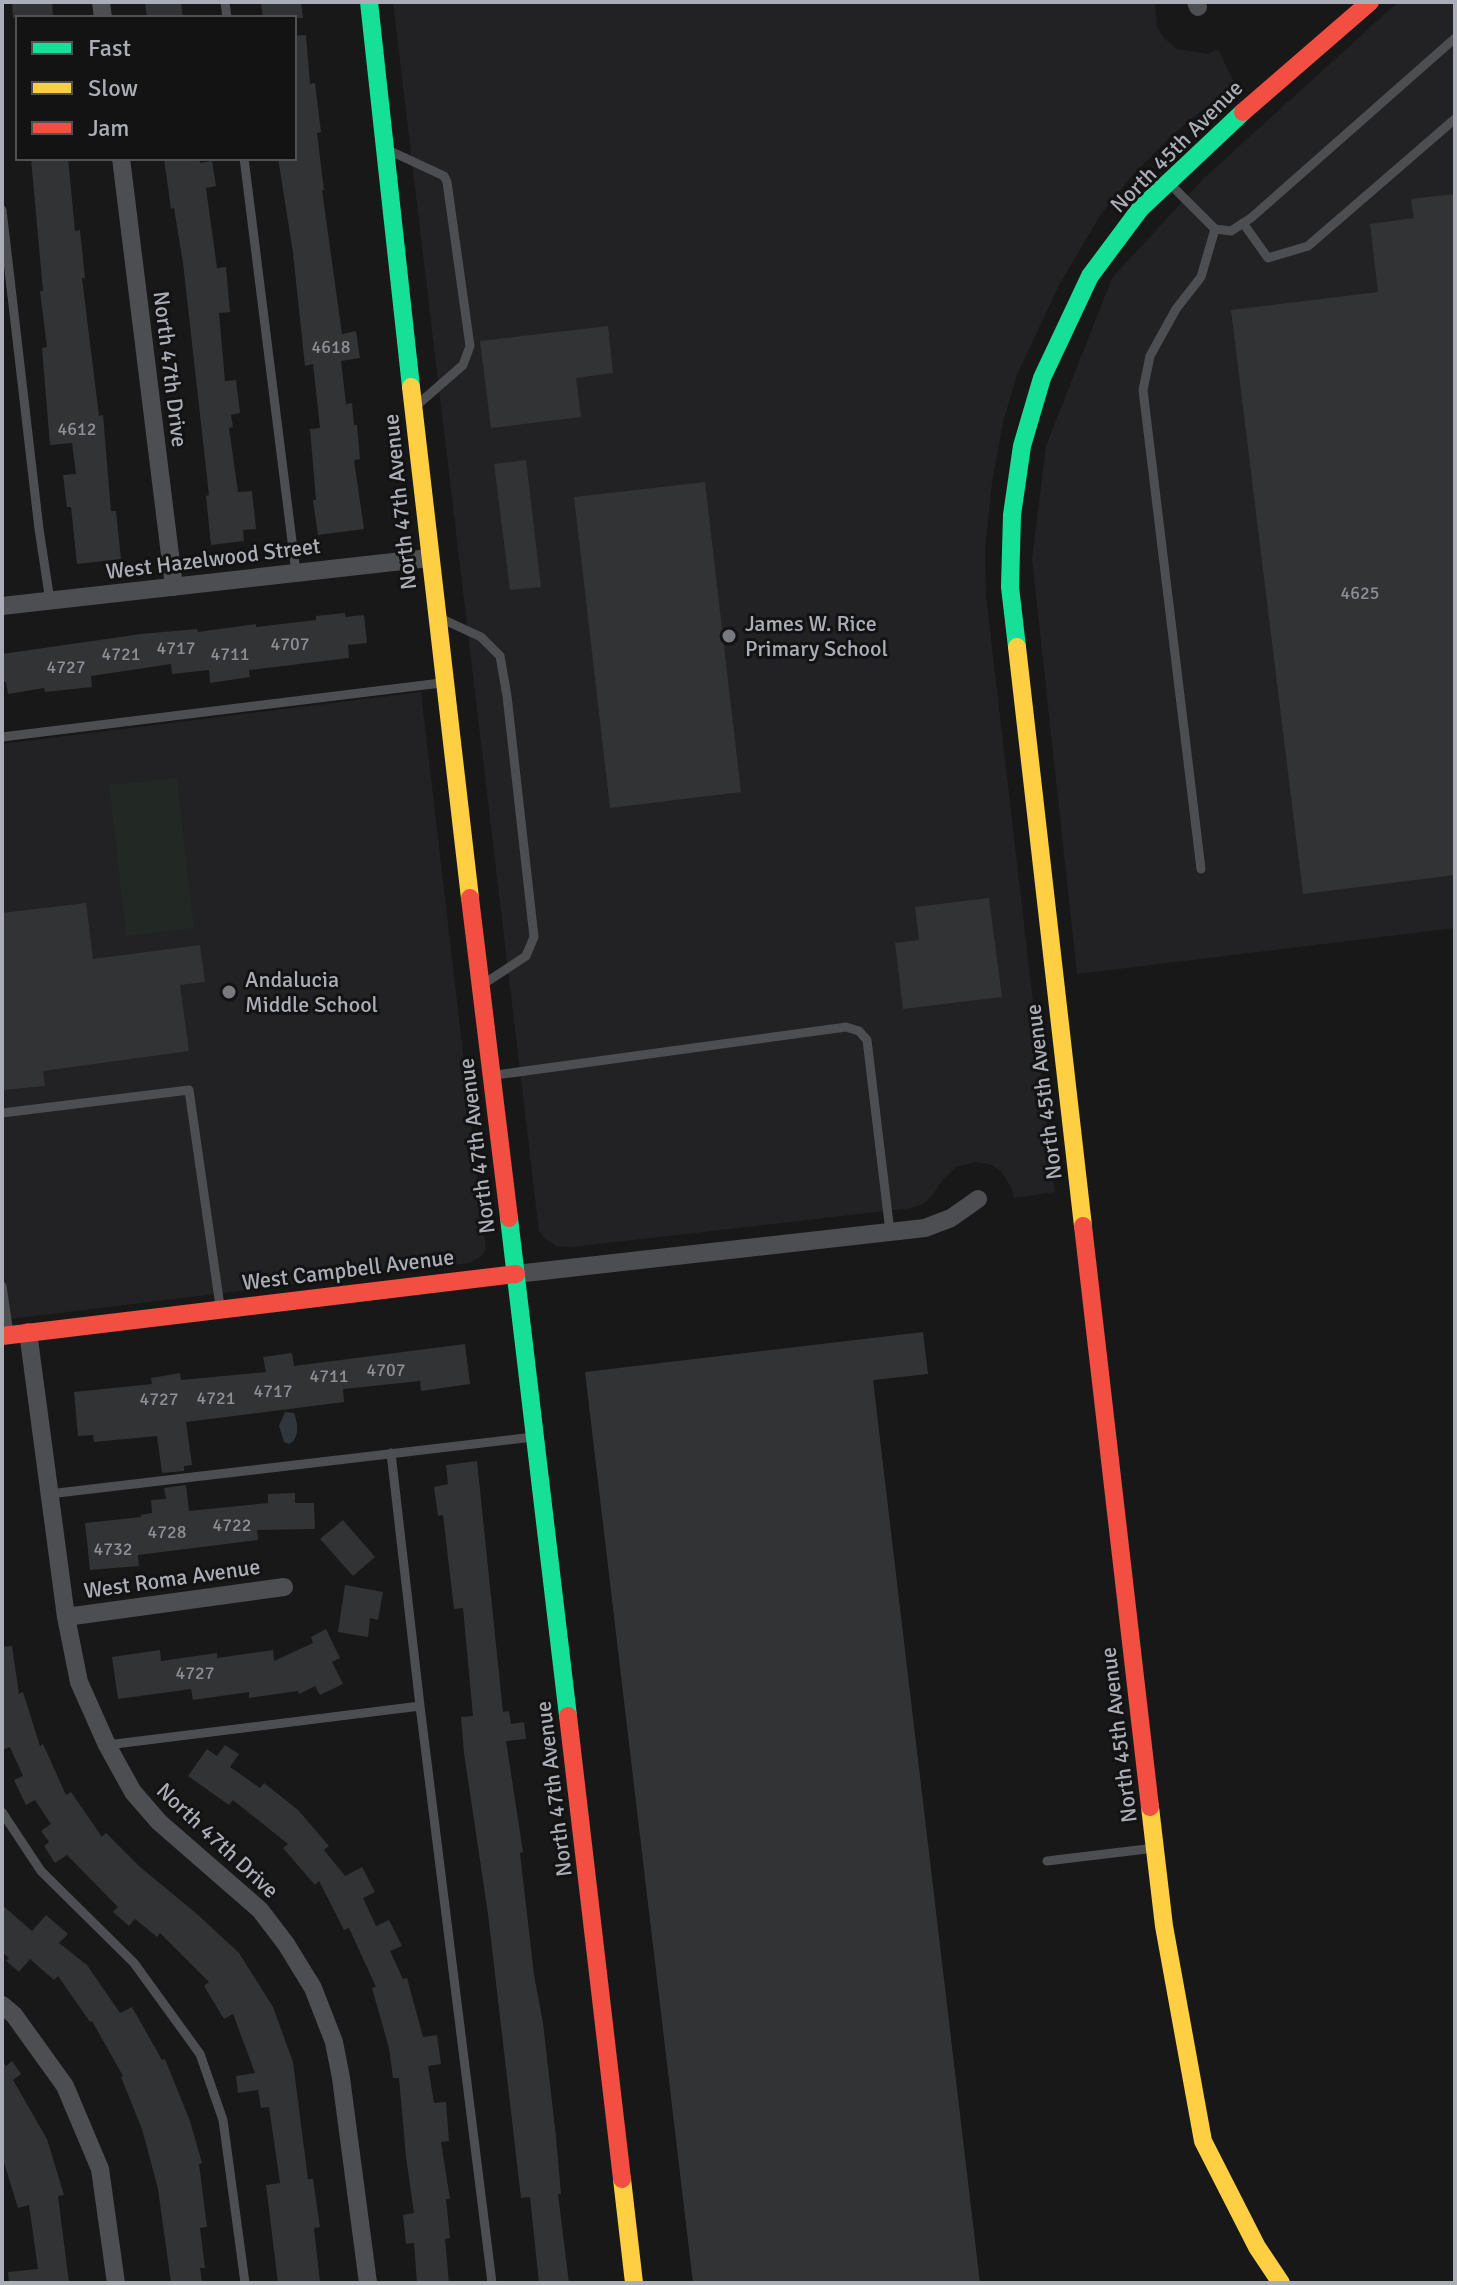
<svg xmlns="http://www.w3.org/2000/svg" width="1457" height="2285" font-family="Signika,sans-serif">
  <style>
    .built { fill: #222224 }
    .green { fill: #222824 }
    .water { fill: #31363d }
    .building { fill: #323334 }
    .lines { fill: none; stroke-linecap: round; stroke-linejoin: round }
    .lane { stroke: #4d4e51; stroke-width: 9 }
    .street { stroke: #4d4e51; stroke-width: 18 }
    .fast { stroke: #16e098; stroke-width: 18 }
    .slow { stroke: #ffcf43; stroke-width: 18 }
    .jam { stroke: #f24e42; stroke-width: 18 }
    .poi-dot { fill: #787a80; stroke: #131314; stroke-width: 3 }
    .labels { text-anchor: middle; stroke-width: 6; stroke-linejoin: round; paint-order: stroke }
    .number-label { font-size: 18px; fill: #8d8f96 }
    .street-label { font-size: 22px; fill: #abaeb7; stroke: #131314 }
    .poi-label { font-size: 22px; fill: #abaeb7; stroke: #131314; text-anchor: start }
  </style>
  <rect width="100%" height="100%" fill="#181819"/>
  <path class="built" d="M393 2H1155L1157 27 1164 38 1177 49 1208 54 1218 49 1235 84 1173 134 1131 177 1101 214 1059 285 1017 375 1003 422 992 483 985 551 986 595 1055 1192 1014 1198 1011 1187 1000 1170 989 1164 974 1162 956 1167 944 1178 932 1196 923 1204 911 1208 572 1247 556 1246 545 1239 539 1231Z
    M1398 2H1455V928L1077 974 1032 559 1046 446 1112 278 1203 179Z
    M421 692 486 1250 480 1257 469 1263 2 1320V744Z"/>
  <path class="green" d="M177 778 194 928 126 936 109 785Z"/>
  <path class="water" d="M285 1412 294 1413C298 1425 300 1438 289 1444L284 1442 279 1426Z"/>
  <path class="building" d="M12 2H52L53 18H13Z
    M145 2H181L183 18H147Z
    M261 2H301L303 18H263Z
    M306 35 310 84 315 83 321 132 317 133 324 190H322L342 334 356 331 360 358 341 361 346 404 352 403 354 425H357L360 459 354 460 364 529 318 535 313 500H316L310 429 320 428 313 364 305 366 293 253 278 158H294V36Z
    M31 158H68L75 231 80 230 85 278H82L99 416 103 415 111 511H116L121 559 77 564 71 507H67L63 475 76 474 72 443 50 445 42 348 47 347 40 291H43Z
    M164 158H199L200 163 212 161 216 186 206 188 217 268 226 267 230 312 219 313 225 381 236 380 240 413 231 415 233 427 229 428 238 492 252 491 256 529 243 530 244 541 211 545 206 496 209 495 183 263 174 208 171 209Z
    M1455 194V875L1303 894 1231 310 1378 292 1370 224 1414 218 1411 199Z
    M608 326 613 373 576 378 581 417 491 428 480 341Z
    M526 460 541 587 510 590 494 464Z
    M705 482 741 792 610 808 574 497Z
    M345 613V617L364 615 367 643 348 645 349 658 249 670 250 677 210 683 209 670 172 674 171 664 91 676 92 687 45 692 44 688 8 694 6 682H2V654L141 634 197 629 198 632 256 624V627L316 620V616Z
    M989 898 1002 997 903 1009 895 943 919 940 915 907Z
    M86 903 93 959 200 945 205 982 180 985 189 1051 43 1071 45 1086 2 1090V913Z
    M923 1332 928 1374 873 1380 980 2283H693L585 1372Z
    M465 1344 470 1384 421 1391 420 1381 343 1389 344 1402 186 1422 192 1465 184 1466V1471L162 1473 157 1436 94 1442 93 1435 78 1436 74 1392 152 1384 151 1378 180 1373 181 1380 266 1372 263 1357 292 1353 294 1366Z
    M477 1461 503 1712 509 1711 511 1724 524 1722 526 1739 506 1741 523 1852 520 1853 534 1975 543 2023 556 2137 561 2194H558L569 2283H539L530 2197 521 2198 488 1914 464 1753 461 1717 473 1716 463 1608 454 1609 443 1515 438 1516 434 1487 448 1484 446 1465Z
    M186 1485 189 1511 268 1503V1494L295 1493V1503H314L315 1529 257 1530 258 1540 138 1555 139 1566 90 1570 85 1523 141 1517V1515L152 1513 151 1500 166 1499 164 1488Z
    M343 1520 375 1557 353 1576 320 1539Z
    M345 1585 383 1592 378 1620 370 1618 368 1637 338 1632Z
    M326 1629 340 1658 332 1662 343 1684 320 1695 315 1686 299 1694 298 1691 249 1698V1692L193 1700 191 1689 118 1699 112 1657 160 1650 161 1661 217 1653V1658L273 1650 274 1661 313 1643 311 1637Z
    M12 1646 19 1694 23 1692 40 1746 43 1744 66 1795 71 1792 102 1837 106 1833 140 1867 197 1914 239 1953 273 2007 293 2062 308 2179H313L320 2227 314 2228 320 2283H278L266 2185 280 2183 269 2107 261 2108 258 2090 238 2093 236 2076 255 2073 233 2014 224 2019 204 1986 209 1982 160 1933 157 1937 135 1919 129 1926 113 1912 118 1907 67 1855 55 1863 44 1846 49 1842 41 1831 51 1824 35 1800 26 1805 14 1780 23 1776 10 1747 2 1750V1647Z
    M225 1745 239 1754 230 1767 260 1788 264 1783 298 1810 329 1846 324 1850 345 1876 362 1867 375 1892 363 1898 376 1926 389 1920 402 1946 390 1951 403 1979 407 1978 423 2037 437 2035 441 2064 428 2066 434 2103 446 2102 449 2141 441 2142 450 2199H446L450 2238 445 2239 449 2283H417L414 2243 406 2244 403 2215 414 2213 406 2157 399 2078H393L389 2048 372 1988 376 1987 349 1928 344 1930 319 1881 315 1885 283 1848 288 1844 233 1800 229 1805 188 1776 207 1749 217 1756Z
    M2 1905 32 1931 46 1915 68 1934 59 1943 87 1965 120 2013 132 2007 162 2060 165 2059 190 2121 202 2163 199 2164 207 2227 200 2228 205 2268H200L202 2283H171L158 2189 142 2129 121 2077 123 2076 92 2021 90 2022 58 1976 54 1980 30 1959 19 1972 6 1961 9 1958 2 1952Z
    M2 2059 6 2066 12 2061 21 2074 13 2080 47 2139 64 2195 58 2196 69 2283H9L8 2272 38 2269 29 2205 18 2208 2 2156Z"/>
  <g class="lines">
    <path class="lane" d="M225 2 227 18
      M388 150 444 176 447 182 470 346 463 365 416 406
      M244 158 296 573
      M1170 184 1215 229 1201 277 1176 309 1150 356 1143 390 1201 869
      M2 210 39 529 50 601
      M1243 223 1268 258 1308 246 1455 119
      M1215 229 1231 231 1251 218 1455 38
      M440 618 481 637 500 656 507 696 534 937 526 956 485 983
      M2 737 441 683
      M496 1075 846 1027 859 1031 867 1040 890 1232
      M2 1113 189 1090 220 1306
      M2 1286 9 1334
      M391 1453 420 1706 492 2283
      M49 1494 533 1437
      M107 1745 420 1706
      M2 1812 41 1871 134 1963 200 2054 223 2120 245 2283
      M1047 1861 1155 1848"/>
    <path class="street" d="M101 2 103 18
      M1196 2 1198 7
      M121 158 174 587
      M2 606 429 558
      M516 1274 925 1228 951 1218 978 1199
      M28 1332 66 1617 79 1682 107 1745 133 1792 159 1822 260 1910 286 1944 313 1988 334 2042 341 2078 368 2283
      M66 1617 284 1587
      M2 2005 14 2015 65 2086 100 2169 116 2283"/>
    <path class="fast" d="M369 2 411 387
      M1017 647 1010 587 1012 515 1022 446 1042 378 1090 276 1140 209 1243 112
      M509 1218 568 1716"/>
    <path class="slow" d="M411 387 470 898
      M1017 647 1083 1226
      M1150 1807 1164 1926 1203 2141 1257 2247 1281 2283
      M622 2179 634 2283"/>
    <path class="jam" d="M1243 112 1370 2
      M470 898 509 1218
      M1083 1226 1150 1807
      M2 1336 516 1274
      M568 1716 622 2179"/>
  </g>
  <g class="poi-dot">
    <circle cx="729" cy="636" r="8"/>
    <circle cx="229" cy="992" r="8"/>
  </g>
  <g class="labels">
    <g class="number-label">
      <text x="331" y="353">4618</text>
      <text x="77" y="435">4612</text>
      <text x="1360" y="599">4625</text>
      <text x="290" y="650">4707</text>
      <text x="176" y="654">4717</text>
      <text x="121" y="660">4721</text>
      <text x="230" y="660">4711</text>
      <text x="66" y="673">4727</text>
      <text x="386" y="1376">4707</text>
      <text x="329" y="1382">4711</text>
      <text x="273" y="1397">4717</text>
      <text x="216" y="1404">4721</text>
      <text x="159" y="1405">4727</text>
      <text x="232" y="1531">4722</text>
      <text x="167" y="1538">4728</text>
      <text x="113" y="1555">4732</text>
      <text x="195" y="1679">4727</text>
    </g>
    <g class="street-label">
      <text transform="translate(1176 146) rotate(-45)" y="8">North 45th Avenue</text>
      <text transform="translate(171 369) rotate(83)" y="8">North 47th Drive</text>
      <text transform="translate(399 502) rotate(-96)" y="8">North 47th Avenue</text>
      <text transform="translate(213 558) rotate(-7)" y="8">West Hazelwood Street</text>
      <text transform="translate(1043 1092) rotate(-97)" y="8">North 45th Avenue</text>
      <text transform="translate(476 1146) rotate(-97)" y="8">North 47th Avenue</text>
      <text transform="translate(348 1269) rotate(-7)" y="8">West Campbell Avenue</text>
      <text transform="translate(172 1578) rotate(-8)" y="8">West Roma Avenue</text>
      <text transform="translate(1118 1735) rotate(-97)" y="8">North 45th Avenue</text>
      <text transform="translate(553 1789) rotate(-97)" y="8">North 47th Avenue</text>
      <text transform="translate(218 1840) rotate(43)" y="8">North 47th Drive</text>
    </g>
    <g class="poi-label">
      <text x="745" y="631">James W. Rice<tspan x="745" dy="25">Primary School</tspan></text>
      <text x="245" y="987">Andalucia<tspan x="245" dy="25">Middle School</tspan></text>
    </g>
  </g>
  <rect width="1457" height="2285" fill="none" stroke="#abaeb7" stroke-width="8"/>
  <rect x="16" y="16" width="280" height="144" fill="#131314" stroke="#505155" stroke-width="2"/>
  <rect x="32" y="42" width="40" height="12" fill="#16e098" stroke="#505155" stroke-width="2"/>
  <text x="88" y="56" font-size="24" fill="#abaeb7">Fast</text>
  <rect x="32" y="82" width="40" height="12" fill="#ffcf43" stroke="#505155" stroke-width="2"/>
  <text x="88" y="96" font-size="24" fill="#abaeb7">Slow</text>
  <rect x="32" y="122" width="40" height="12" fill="#f24e42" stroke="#505155" stroke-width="2"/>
  <text x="88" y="136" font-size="24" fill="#abaeb7">Jam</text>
</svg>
